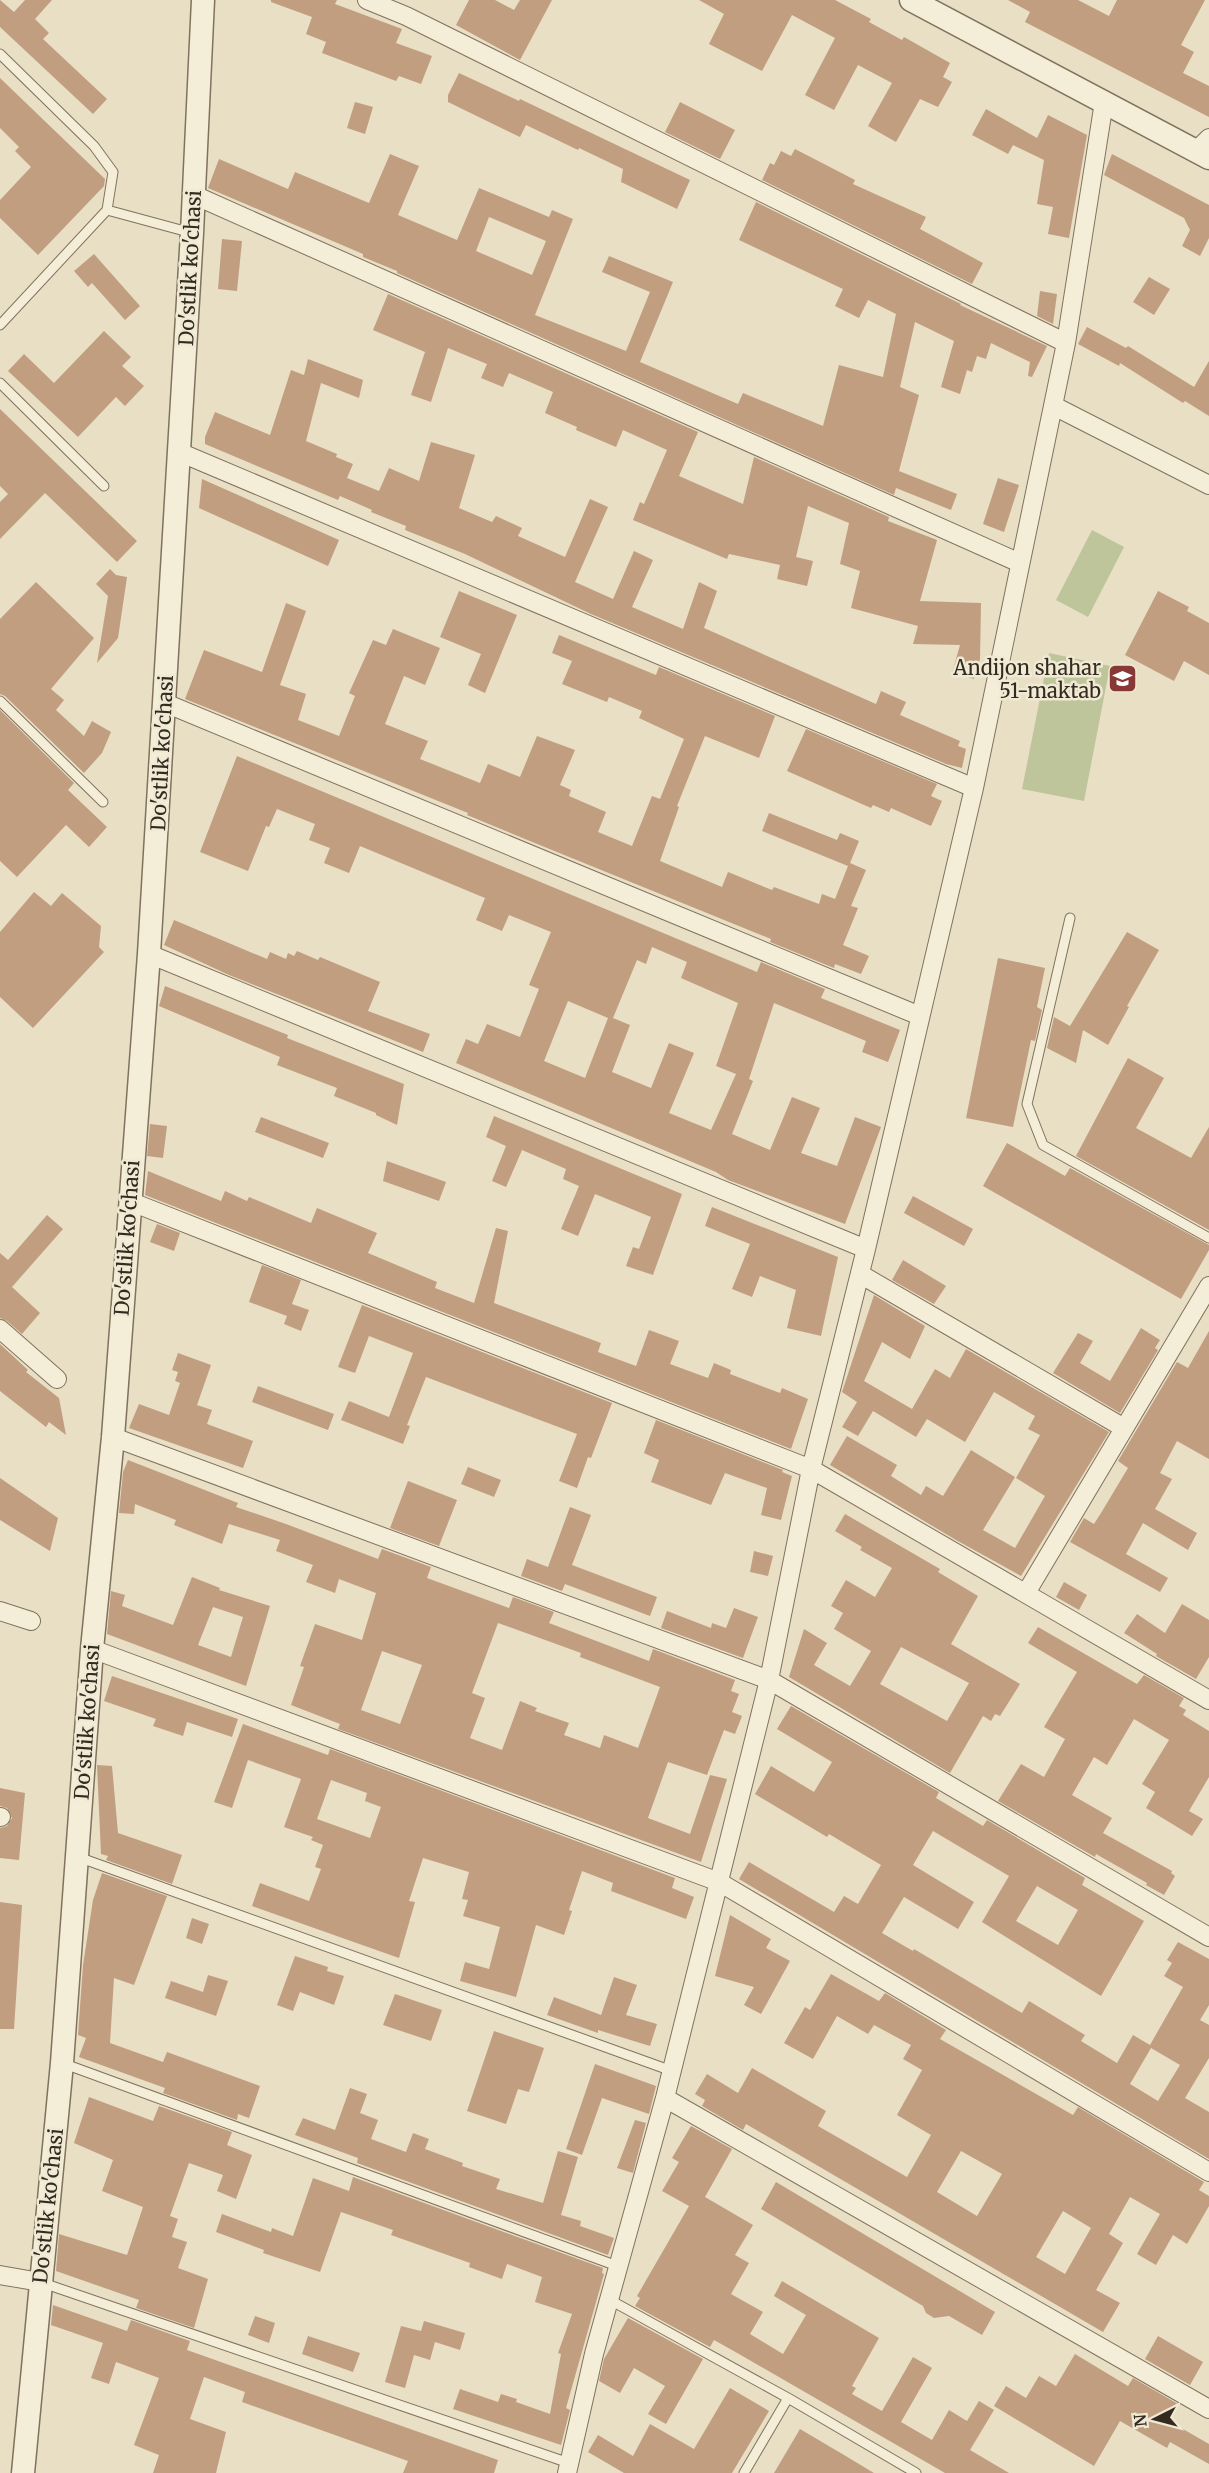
<svg xmlns="http://www.w3.org/2000/svg" width="1209" height="2473" font-family="Merriweather,serif">
  <style>
    .green { fill: #bec59b }
    .building { fill: #c19e80; fill-rule: evenodd }
    .lines { fill: none; stroke-linecap: round; stroke-linejoin: round }
    .service-casing { stroke: #81725e; stroke-width: 11 }
    .minor-casing { stroke: #81725e; stroke-width: 20 }
    .tertiary-casing { stroke: #81725e; stroke-width: 25 }
    .service { stroke: #f4edd7; stroke-width: 9 }
    .minor { stroke: #f4edd7; stroke-width: 18 }
    .tertiary { stroke: #f4edd7; stroke-width: 22 }
    .labels { text-anchor: middle; stroke-width: 5; stroke-linejoin: round; paint-order: stroke }
    .street-label { font-size: 20px; fill: #332a20; stroke: #f0ead4 }
    .poi-label { font-size: 20px; fill: #332a20; stroke: #f0ead4; text-anchor: end }
  </style>
  <rect width="100%" height="100%" fill="#e8dfc5"/>
  <path class="green" d="M1092 530 1124 547 1088 617 1056 600Z
    M1049 653 1110 666 1084 801 1022 789Z"/>
  <path class="building" d="M0 0 14 12 25 0H52L35 19 49 33 43 39 107 99 93 114 0 27Z
    M271 0H337L335 4 402 29 396 43 432 56 421 84 399 76 396 81 322 53 326 42 306 34 312 17 271 2Z
    M469 0H495L514 10 520 0H552L520 60 456 25Z
    M699 0H835L871 19 869 22 902 40 904 37 950 63 943 77 952 82 938 107 920 99 896 142 868 126 892 83 858 65 834 110 805 95 835 38 792 15 762 71 709 44 724 14Z
    M1008 0H1078L1109 16 1117 0H1205L1181 45 1194 52 1183 73 1209 86V117L1025 22 1030 12Z
    M459 73 519 101 520 99 690 180 677 209 621 182 623 169 579 148 578 150 526 125 520 137 448 102V95Z
    M0 78 105 179 104 186 38 255 0 218V200L31 167 15 151 19 147 0 128Z
    M355 102 373 107 365 134 347 128Z
    M680 102 735 130 720 159 665 132Z
    M986 109 1037 138 1048 115 1087 135 1069 238 1048 234 1053 207 1037 204 1044 160 1013 145 1008 154 972 135Z
    M795 149 855 180 853 184 926 217 920 229 983 263 972 284 762 180 770 163 774 165 781 151 791 156Z
    M390 154 419 166 398 215 457 240 479 188 549 217 552 210 573 219 535 315 626 351 650 292 602 272 609 256 673 282 640 362 738 404 743 393 823 426 839 365 883 377 896 314 868 300 859 318 835 306 843 289 739 240 756 202 961 304 960 305 1047 346 1032 377 1028 376 1030 362 991 343 986 359 977 356 972 372 967 370 960 394 941 387 954 341 915 322 900 387 919 395 899 471 957 494 951 510 896 488 894 495 397 273V271L363 257V254L208 188 219 159 288 189 295 172 369 203ZM489 217 546 241 532 275 476 251Z
    M1112 154 1209 205V238L1200 256 1182 246 1190 230 1184 218 1104 175Z
    M222 239 242 241 237 291 218 289Z
    M94 254 140 306 125 320 92 283 88 287 74 271Z
    M1149 277 1170 289 1154 315 1133 302Z
    M1040 291 1057 294 1053 324 1037 316Z
    M388 294 698 432 679 476 743 504 754 457 889 517 888 521 937 540 920 601 981 603 980 659 974 679 952 673 960 645 913 644 918 626 851 608 860 571 840 564 849 523 808 506 796 557 813 561 807 586 777 579 780 565 729 554 727 559 633 520 640 502 644 504 667 450 623 430 616 447 576 430 577 427 545 413 553 392 509 373 503 387 481 378 487 364 448 348 431 402 411 395 425 352 373 330Z
    M1087 327 1126 348 1128 346 1194 387 1209 361V416L1185 401 1183 403 1120 363 1119 366 1078 344Z
    M104 331 131 357 122 366 144 386 125 406 116 397 78 437 8 371 24 354 54 383Z
    M308 359 363 380 359 398 321 383 306 441 337 454 336 457 353 464 347 478 379 491 389 468 419 481 431 442 475 455 459 508 492 522 496 516 522 528 518 536 565 557 590 499 608 507 575 582 613 599 634 551 653 560 632 607 683 629 699 582 717 591 704 628 876 704 881 691 906 702 900 715 960 741 958 746 966 749 962 768 946 764 591 614 465 554 405 530 406 526 371 512 372 510 340 496 338 500 205 444V437L215 412 270 435 291 370 304 375Z
    M0 409 137 541 117 562 45 493 0 539V502L8 494 0 486Z
    M998 478 1019 485 1004 532 983 524Z
    M202 479 339 540 328 566 199 508Z
    M110 569 116 575 127 577 118 638 97 663 108 596 96 584Z
    M36 582 94 638 51 689 64 700 56 710 84 736 92 721 111 732 102 753 84 773 5 696 0 694V619Z
    M459 591 517 615 485 693 468 685 481 654 440 637Z
    M1158 591 1189 607 1187 611 1209 623V675L1184 661 1174 681 1125 655Z
    M286 603 306 611 280 685 306 694 298 720 339 736 355 696 349 693 373 640 386 645 393 629 440 648 425 685 404 676 385 724 428 741 420 759 480 783 488 764 520 777 537 736 575 750 560 785 571 790 569 796 606 812 598 832 632 846 652 796 660 799 684 739 639 718 642 711 609 697 607 702 562 684 572 661 552 653 559 635 656 675 659 667 775 716 759 758 705 736 677 806 679 807 660 861 722 887 728 872 772 890 774 887 819 904 822 894 835 899 848 866 762 831 769 813 837 840 840 833 859 841 850 863 866 870 851 906 858 908 843 945 869 956 861 974 835 964 834 968 770 942 771 939 525 839 467 815 468 813 185 699 204 650 262 672Z
    M0 710 74 783 68 790 107 827 89 847 66 825 17 877 0 861Z
    M806 729 937 784 931 796 942 801 931 826 891 808 889 812 873 805 871 808 787 771Z
    M237 756 757 972 761 962 825 989 821 998 900 1030 888 1062 862 1052 866 1041 774 1003 749 1079 753 1081 732 1134 770 1150 792 1097 820 1108 801 1153 837 1166 855 1117 881 1127 845 1224 728 1180 716 1172 456 1063 466 1039 478 1044 487 1024 520 1037 539 989 529 985 551 932 509 915 502 931 476 920 485 898 360 846 349 873 324 863 330 848 309 840 315 824 277 809 269 827 266 826 248 871 200 852ZM652 947 687 962 681 978 738 1003 716 1066 736 1074 711 1130 669 1113 694 1053 669 1043 651 1088 612 1072 630 1025 613 1018 637 960 646 964ZM568 1001 608 1018 585 1078 544 1061Z
    M34 892 51 906 62 893 101 926 99 947 104 952 33 1028 0 997V932Z
    M174 920 267 959 270 952 286 959 288 953 294 956 297 951 318 960 320 957 380 982 368 1011 430 1034 423 1052 229 975 164 945Z
    M1127 932 1159 950 1127 1006 1129 1007 1108 1045 1083 1030 1076 1063 1047 1048 1054 1017 1070 1026Z
    M998 958 1045 968 1037 1007 1042 1010 1035 1041 1031 1040 1013 1127 966 1118Z
    M165 986 288 1035 287 1038 404 1084 397 1125 376 1115V1113L334 1096 337 1088 277 1065 280 1057 159 1006Z
    M1128 1058 1164 1078 1136 1128 1191 1158 1209 1127V1230L1076 1156Z
    M494 1116 682 1194 653 1275 626 1266 633 1247 639 1249 651 1217 595 1194 578 1236 561 1229 579 1186 563 1179 566 1169 522 1150 506 1187 492 1181 506 1146 486 1137Z
    M261 1117 329 1143 323 1158 255 1132Z
    M150 1124 167 1126 163 1158 147 1156Z
    M1007 1143 1065 1176 1070 1168 1209 1245V1250L1181 1299 983 1186Z
    M387 1161 446 1182 439 1201 383 1181Z
    M148 1171 221 1201 225 1191 247 1201 249 1197 311 1223 317 1208 377 1233 368 1253 437 1282 435 1288 474 1303 496 1228 508 1231 494 1303 601 1343 598 1352 636 1366 649 1330 679 1341 670 1364 708 1378 714 1363 731 1370 730 1374 780 1393 782 1388 808 1399 791 1449 145 1195Z
    M913 1196 973 1229 964 1246 904 1213Z
    M712 1207 838 1257 821 1336 787 1328 796 1290 760 1276 752 1297 732 1289 750 1244 705 1226Z
    M47 1215 63 1229 12 1287 40 1313 22 1334 7 1321 0 1318V1253L8 1260Z
    M157 1224 180 1233 174 1251 150 1242Z
    M903 1260 946 1286 934 1304 892 1280Z
    M262 1265 301 1280 292 1304 309 1310 301 1331 284 1324 287 1316 249 1302Z
    M874 1295 925 1326 910 1359 882 1342 864 1381 912 1409 935 1369 950 1378 966 1349 1109 1432 1021 1576 956 1540 830 1465 847 1436 897 1465 891 1476 921 1495 926 1486 943 1496 971 1450 1015 1477 983 1530 1015 1548 1045 1496 1016 1478 1040 1435 1028 1429 1035 1416 994 1392 965 1442 927 1419 916 1437 873 1411 858 1436 842 1427 857 1402 842 1392Z
    M362 1305 612 1403 591 1458 588 1457 577 1488 559 1481 577 1434 426 1377 407 1425 410 1426 403 1444 341 1420 349 1401 389 1417 413 1353 369 1336 355 1373 338 1367Z
    M1141 1328 1160 1340 1155 1348 1158 1350 1120 1413 1053 1373 1078 1333 1093 1341 1080 1363 1110 1381Z
    M1209 1331V1459L1177 1441 1160 1473 1172 1479 1155 1509 1197 1533 1188 1550 1143 1523 1126 1554 1168 1578 1160 1592 1070 1542 1084 1518 1094 1524 1101 1513 1128 1468 1118 1461 1177 1362 1188 1368Z
    M0 1344 28 1370 26 1372 59 1398 66 1435 49 1422 46 1427 0 1391Z
    M178 1353 211 1365 197 1405 212 1410 207 1424 253 1441 243 1468 129 1428 139 1404 169 1415 180 1383 175 1381 178 1372 172 1370Z
    M258 1386 334 1414 328 1430 252 1402Z
    M656 1420 783 1470 782 1472 792 1476 781 1520 761 1515 767 1488 725 1473 711 1505 651 1482 659 1460 644 1453Z
    M128 1460 238 1503 236 1507 286 1524 378 1559 382 1549 431 1567 427 1578 509 1608 513 1597 554 1612 549 1623 649 1661 653 1649 735 1680 731 1691 739 1694 732 1712 742 1716 735 1734 724 1730 707 1775 668 1762 648 1818 690 1834 710 1775 727 1779 701 1862 338 1729 340 1724 291 1705 304 1667 300 1666 315 1624 362 1640 376 1593 339 1579 335 1593 306 1582 313 1565 276 1551 280 1540 229 1524 222 1544 174 1525 176 1520 135 1504 134 1514 119 1513 123 1472ZM498 1623 581 1653 580 1657 660 1687 638 1748 604 1735 600 1748 564 1735 569 1723 535 1711 537 1708 520 1701 502 1750 470 1738 485 1698 472 1693ZM382 1651 422 1665 400 1724 361 1710Z
    M468 1467 501 1480 494 1497 461 1484Z
    M0 1478 58 1518 50 1551 0 1520Z
    M408 1481 457 1500 439 1546 390 1528Z
    M570 1507 591 1515 572 1565 657 1597 650 1616 565 1584 562 1591 521 1576 527 1559 548 1567Z
    M845 1514 940 1569 938 1572 978 1596 951 1644 1020 1684 1000 1716 995 1714 991 1721 983 1716 950 1773 789 1677 804 1629 827 1643 814 1665 850 1686 871 1651 834 1629 843 1613 831 1606 846 1580 875 1597 892 1568 860 1550 862 1547 835 1531ZM901 1647 969 1683 947 1721 880 1684Z
    M754 1551 773 1556 768 1576 750 1572Z
    M192 1577 220 1588 219 1590 270 1606 246 1686 107 1634 111 1591 125 1595 122 1606 173 1625ZM213 1607 243 1617 231 1657 198 1645Z
    M1064 1582 1087 1595 1079 1610 1056 1597Z
    M1182 1604 1209 1620V1657L1196 1679 1156 1656 1157 1654 1124 1633 1137 1614 1165 1633Z
    M734 1608 758 1617 743 1658 661 1628 667 1611 711 1628 712 1623 726 1628Z
    M1038 1627 1137 1684 1144 1675 1184 1698 1179 1706 1186 1710 1183 1715 1209 1731V1777L1189 1811 1203 1819 1192 1836 1146 1808 1155 1792 1142 1784 1169 1740 1134 1719 1107 1765 1094 1757 1072 1795 1112 1818 1103 1833 1172 1871 1171 1873 1175 1876 1164 1895 1146 1885 1147 1883 1096 1854 1095 1857 998 1801 1021 1764 1044 1777 1065 1739 1044 1727 1077 1672 1028 1643Z
    M112 1676 238 1719 232 1737 187 1722 183 1736 153 1726 156 1719 104 1701Z
    M791 1706 939 1792 936 1798 983 1826 987 1820 1085 1878 1082 1885 1144 1921 1101 1996 982 1922 1009 1876 933 1831 913 1865 974 1902 958 1929 904 1897 882 1933 913 1951 914 1949 1022 2013 1029 2001 1085 2035 1081 2041 1117 2063 1133 2035 1150 2045 1183 1987 1164 1976 1172 1963 1167 1960 1178 1942 1209 1959V2005L1200 2020 1209 2025V2058L1185 2098 1209 2112V2159L739 1879 749 1862 834 1912 844 1896 858 1904 881 1865 829 1834 827 1837 755 1794 771 1766 814 1792 832 1762 777 1729ZM1037 1886 1078 1910 1058 1945 1016 1921ZM1151 2048 1180 2065 1158 2101 1130 2084Z
    M243 1724 328 1755 330 1749 675 1878 672 1888 694 1897 686 1919 611 1891 613 1883 582 1871 569 1910 572 1911 564 1935 536 1925 516 1997 460 1981 465 1962 489 1969 500 1927 463 1916 468 1900 462 1899 469 1872 423 1858 409 1901 415 1902 399 1958 252 1906 260 1883 309 1901 321 1869 315 1867 323 1845 311 1840 313 1837 284 1827 301 1779 248 1760 232 1808 214 1802ZM331 1780 367 1793 365 1801 381 1807 370 1838 317 1819Z
    M97 1765 112 1766 118 1833 182 1855 172 1884 106 1860 108 1856 101 1854Z
    M0 1788 25 1793 19 1860 0 1858V1828L7 1826 12 1818 7 1808 0 1806Z
    M102 1873 167 1896 134 1985 114 1978 110 2043 163 2062 167 2052 260 2086 249 2118 238 2114 237 2120 163 2093 165 2088 79 2057 86 2038 78 2035 83 1965 93 1900Z
    M0 1902 22 1905 14 2029H0Z
    M730 1915 771 1939 766 1948 790 1961 761 2014 744 2005 754 1987 715 1976Z
    M192 1918 209 1924 202 1944 186 1938Z
    M295 1956 328 1967 327 1971 344 1976 334 2005 300 1992 293 2011 277 2005Z
    M831 1974 879 2001 885 1993 946 2030 940 2039 1073 2115 1078 2107 1204 2182 1199 2190 1209 2196V2206L1187 2244 1173 2235 1156 2265 1137 2254 1160 2214 1130 2197 1109 2234 1123 2243 1096 2290 1120 2303 1103 2332 746 2124 743 2130 702 2106 705 2100 695 2094 707 2074 738 2093 752 2068 826 2111 818 2126 907 2177 931 2135 897 2115 922 2070 903 2059 911 2045 874 2025 868 2034 837 2016 813 2059 784 2043 805 2007 810 2010ZM961 2151 1002 2174 977 2216 937 2192ZM1063 2211 1091 2228 1065 2274 1036 2257Z
    M208 1975 228 1981 216 2016 165 1998 171 1981 203 1992Z
    M614 1977 637 1985 626 2015 657 2024 650 2046 598 2030V2033L547 2015 554 1997 601 2015Z
    M395 1994 442 2010 431 2041 383 2025Z
    M494 2031 544 2048 529 2092 518 2089 506 2124 467 2111Z
    M595 2064 656 2086 649 2114 602 2098 582 2155 566 2149Z
    M350 2088 367 2094 360 2113 378 2120 371 2139 406 2152 413 2133 429 2139 425 2149 463 2163 462 2166 500 2179 496 2189 543 2203 558 2151 578 2157 561 2215 581 2221 580 2226 614 2238 608 2255 357 2163 358 2158 295 2135 303 2118 335 2130Z
    M89 2097 153 2121 159 2106 232 2132 227 2145 252 2155 236 2199 217 2191 223 2175 189 2163 170 2216 178 2219 172 2237 187 2242 178 2268 208 2279 194 2328 136 2308 139 2300 56 2271 59 2234 127 2255 143 2207 102 2191 113 2160 74 2143Z
    M635 2120 646 2123 633 2173 617 2168Z
    M691 2126 732 2149 705 2197 753 2225 735 2255 749 2263 731 2294 763 2312 750 2334 783 2354 806 2315 774 2296 782 2281 879 2338 852 2386 856 2388 852 2394 882 2411 913 2357 932 2368 901 2422 932 2440 949 2410 967 2421 979 2401 994 2410 970 2450 1009 2473H945L739 2354 714 2340 710 2347 635 2306 640 2298 637 2296 689 2206 662 2191 679 2162 672 2158Z
    M353 2177 603 2268 602 2273 604 2274 566 2408 570 2410 561 2445 453 2409 460 2389 498 2402 501 2394 517 2399 516 2402 550 2414 561 2354 558 2353 572 2314 535 2302 542 2277 507 2264 502 2279 469 2267 470 2263 391 2235 393 2230 341 2212 320 2272 263 2253 264 2250 216 2232 222 2214 271 2232 272 2228 293 2236 313 2178 349 2191Z
    M776 2182 995 2312 982 2335 949 2316 934 2318 926 2313 923 2306 761 2209Z
    M53 2305 127 2331 131 2320 190 2341 187 2350 498 2460 494 2473H403L408 2461 242 2402 245 2392 204 2377 190 2419 226 2432 216 2473H153L159 2455 134 2445 159 2378 116 2362 109 2384 91 2378 103 2343 51 2325Z
    M255 2316 275 2323 269 2343 248 2335Z
    M628 2318 703 2359 666 2424 648 2414 665 2386 634 2368 620 2393 599 2381 604 2359Z
    M424 2321 465 2333 460 2350 435 2342 430 2360 414 2355 405 2388 385 2382 401 2326 421 2331Z
    M308 2336 360 2353 353 2372 302 2354Z
    M1158 2336 1203 2362 1190 2385 1145 2359Z
    M1075 2354 1128 2386 1133 2378 1178 2404 1169 2421 1209 2444V2464L1170 2442 1167 2448 1120 2421 1094 2466 994 2406 1006 2386 1026 2398 1039 2376 1056 2386Z
    M730 2388 769 2411 732 2473H624L588 2452 598 2435 633 2456 650 2424 694 2449Z
    M800 2429 844 2455 874 2473H774Z"/>
  <g class="lines">
    <defs>
      <path id="service" d="M0 54 94 146 113 172 107 210 0 325
        M107 210 192 233
        M0 383 104 486
        M0 701 103 802
        M1070 918 1027 1104 1043 1145 1209 1238
        M78 1857 672 2071
        M62 2063 620 2267
        M40 2282 569 2463
        M610 2300 788 2398 916 2473
        M744 2473 788 2398"/>
      <path id="minor" d="M367 0 406 16 1066 343
        M1196 151 1209 138
        M194 195 1020 563
        M1054 406 1209 485
        M179 452 974 788
        M165 703 920 1016
        M149 954 866 1249
        M129 1201 811 1469 1209 1700
        M860 1274 1124 1428
        M0 1329 57 1379
        M113 1437 769 1680 1209 1937
        M1026 1593 1209 1286
        M0 1611 31 1621
        M92 1649 719 1882 1209 2172
        M0 1817H1
        M665 2098 1209 2409
        M0 2275 40 2282
        M567 2473 594 2354 665 2098 769 1680 811 1469 866 1249 974 788 1066 343 1104 102"/>
      <path id="tertiary" d="M911 0 1209 158
        M23 2473 62 2063 92 1649 113 1437 149 954 192 233 203 0"/>
    </defs>
    <use href="#service" class="service-casing"/>
    <use href="#minor" class="minor-casing"/>
    <use href="#tertiary" class="tertiary-casing"/>
    <use href="#service" class="service"/>
    <use href="#minor" class="minor"/>
    <use href="#tertiary" class="tertiary"/>
  </g>
  <defs>
    <symbol id="school-square" viewBox="-11 -11 22 22"><rect x="-9" y="-9" width="18" height="18" rx="4" fill="#883935" stroke="#f0ead4"/><path d="M0-5L7-2L0 1L-7-2ZM-4 1L0 2.5L4 1V4Q0 6-4 4Z" fill="#fff"/></symbol>
  </defs>
  <g fill-rule="evenodd">
    <use href="#school-square" x="1106" y="662" width="33" height="33"/>
  </g>
  <g class="labels">
    <g class="street-label">
      <text transform="translate(190 268) rotate(-87)" y="7">Do'stlik ko'chasi</text>
      <text transform="translate(162 753) rotate(-87)" y="7">Do'stlik ko'chasi</text>
      <text transform="translate(127 1238) rotate(-86)" y="7">Do'stlik ko'chasi</text>
      <text transform="translate(87 1722) rotate(-86)" y="7">Do'stlik ko'chasi</text>
      <text transform="translate(48 2206) rotate(-84)" y="7">Do'stlik ko'chasi</text>
    </g>
    <g class="poi-label">
      <text x="1101" y="675">Andijon shahar<tspan x="1101" dy="23">51-maktab</tspan></text>
    </g>
  </g>
  <g transform="translate(1155 2419) rotate(264)" stroke="#f0ead4" stroke-width="4.5" paint-order="stroke">
  <path d="M0-4.5L10 22L0 15L-10 22Z" fill="#332a20"/>
  <text y="-9" font-size="16" font-weight="bold" text-anchor="middle" fill="#332a20">N</text>
  </g>
</svg>
